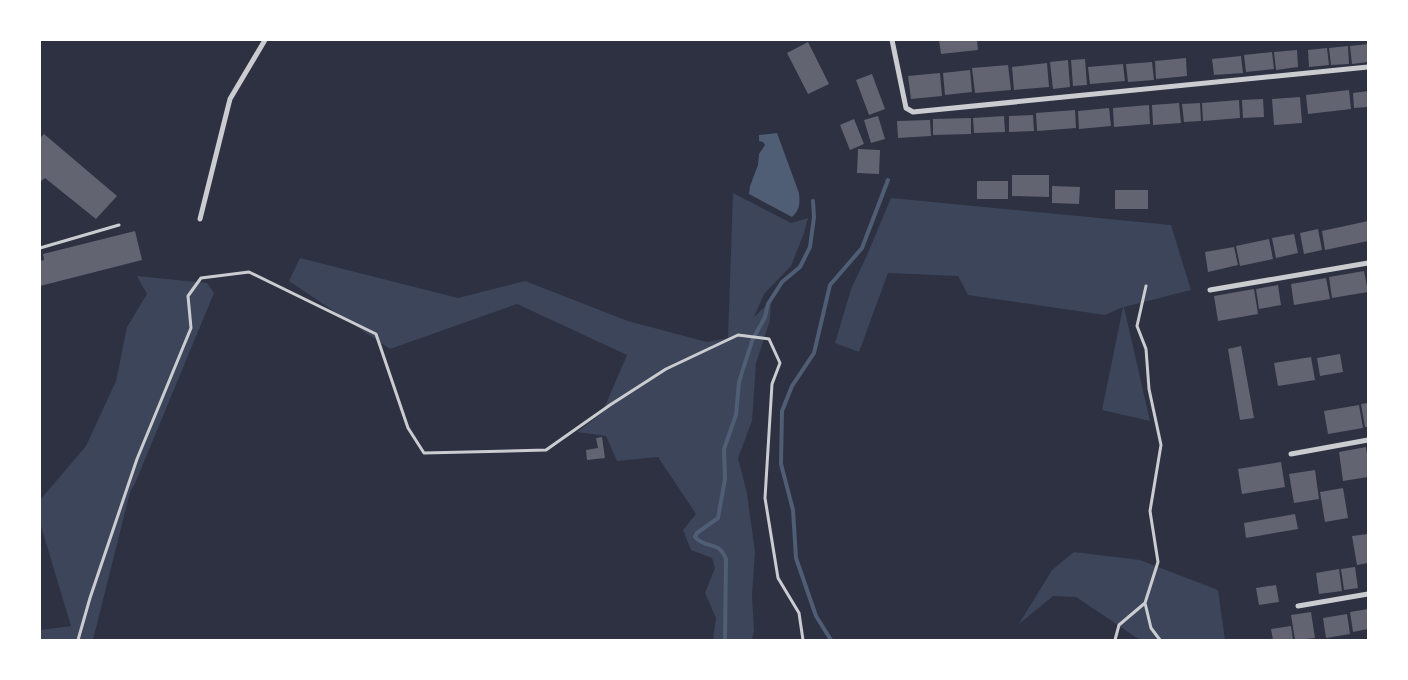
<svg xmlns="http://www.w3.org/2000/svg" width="1408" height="680" font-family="'Work Sans',sans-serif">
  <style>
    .green { fill: #3c4559 }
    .water { fill: #4f5d75 }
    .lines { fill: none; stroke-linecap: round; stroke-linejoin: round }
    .stream { stroke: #4f5d75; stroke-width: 4 }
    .building { fill: #626471 }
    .service { stroke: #caccd0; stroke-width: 3 }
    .minor { stroke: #caccd0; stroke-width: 5 }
  </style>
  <rect width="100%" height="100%" fill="#2d3142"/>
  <path class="green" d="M733 193 791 223 808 218 804 233 791 266 764 294 754 317 771 301 770 320 756 363 752 421 738 458 747 493 755 552 752 595 754 631 752 640H713L716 618 705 593 715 568 712 558 691 550 683 530 696 514 658 457 617 461 606 436 577 432 602 413 627 355 517 304 390 349 289 281 300 258 458 298 525 281 628 321 707 342 728 338Z
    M891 198 1171 225 1191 290 1124 307 1150 421 1102 410 1123 307 1105 315 968 295 958 276 888 273 859 352 835 343 851 289 867 255Z
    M137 276 207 283 214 293 136 481 130 492 93 640H40V630L71 626 40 523V500L86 446 116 381 127 327 147 294Z
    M1074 552 1140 560 1218 590 1225 640H1140L1076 597 1053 596 1019 624 1052 570Z"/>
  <path class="water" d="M777 133 799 193C800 203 800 210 792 217L749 194 750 186 758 165 759 154 765 145 763 142 759 141V135Z"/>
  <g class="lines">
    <path class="stream" d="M725 640 726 559C718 539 706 550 695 537L697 533 718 518 725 479 724 449 736 415 739 382 752 341 765 317 768 304 782 282 800 267 810 247 814 217 813 201
      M831 640 816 616 796 558 793 510 781 464 782 411 792 386 814 353 830 285 862 248 888 180"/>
  </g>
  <path class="building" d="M939 40H977L978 50 941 54Z
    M808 42 829 84 808 94 787 53Z
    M1368 44V62L1352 64 1350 46Z
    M1348 46 1349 64 1331 65 1329 48Z
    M1327 48 1329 65 1309 67 1308 50Z
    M1297 50 1298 67 1276 70 1274 52Z
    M1272 52 1274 69 1246 72 1244 55Z
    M1241 56 1243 73 1214 75 1212 59Z
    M1186 58 1187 76 1156 79 1155 61Z
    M1085 59 1087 85 1073 86 1071 60Z
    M1068 60 1070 87 1053 89 1050 62Z
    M1152 62 1154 80 1128 82 1126 64Z
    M1047 63 1049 87 1014 90 1012 67Z
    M1123 64 1125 81 1090 84 1088 67Z
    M1008 65 1011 90 975 93 972 68Z
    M970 70 972 92 945 95 943 73Z
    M940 73 942 96 911 99 908 76Z
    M872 74 885 109 869 115 856 80Z
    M1349 90 1351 109 1308 114 1306 95Z
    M1368 91V107L1354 108 1353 93Z
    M1300 97 1302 123 1274 125 1272 99Z
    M1263 99 1264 117 1243 118 1242 100Z
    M1239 100 1240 118 1203 121 1202 103Z
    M1179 103 1181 123 1153 125 1152 105Z
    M1200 103 1201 121 1184 122 1182 104Z
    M1149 105 1150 124 1114 127 1113 108Z
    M1109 108 1111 126 1079 129 1078 111Z
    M1075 110 1076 128 1037 131 1036 113Z
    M1033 115 1034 131 1009 132V116Z
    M878 116 885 139 871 143 864 120Z
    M1004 116 1005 132 974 133 973 118Z
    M971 118V134L933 135V119Z
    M854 119 864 144 850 150 840 125Z
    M930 120 931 136 898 138 897 121Z
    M44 134 117 196 96 219 45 178 40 182V138Z
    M858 149 880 150 879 174 857 173Z
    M1012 175H1049V197L1012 196Z
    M977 181H1008V199H977Z
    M1052 186 1080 187 1079 204 1052 203Z
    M1115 190H1148V209H1115Z
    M1368 221V241L1325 250 1322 231Z
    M1318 229 1322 250 1304 254 1300 233Z
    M135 231 142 260 40 286V261L44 260 43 254Z
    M1294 234 1298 253 1276 258 1272 238Z
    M1269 239 1273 259 1240 266 1236 246Z
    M1234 247 1238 265 1208 272 1205 252Z
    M1364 271 1368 292 1332 298 1329 277Z
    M1326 278 1330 299 1294 305 1291 284Z
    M1278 285 1281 305 1259 309 1256 289Z
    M1254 289 1258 314 1218 321 1214 296Z
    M1241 346 1254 418 1240 420 1228 349Z
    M1340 354 1343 372 1320 376 1317 358Z
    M1311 357 1315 380 1278 386 1274 363Z
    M1368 403V427H1365L1361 404Z
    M1359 405 1363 428 1328 434 1324 411Z
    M602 437 605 458 587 460 586 450 598 448 596 438Z
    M1366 447 1368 463V477L1343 481 1339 452Z
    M1281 462 1285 487 1242 494 1238 469Z
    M1315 470 1319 499 1294 503 1289 474Z
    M1343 488 1348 518 1325 522 1320 492Z
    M1295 514 1298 529 1246 538 1244 523Z
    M1368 534V563L1357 565 1352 536Z
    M1355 567 1358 588 1344 590 1341 569Z
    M1339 569 1342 591 1319 594 1316 573Z
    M1276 585 1279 602 1259 605 1256 588Z
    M1368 609V629L1353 632 1350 612Z
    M1311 612 1315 638 1295 640 1291 615Z
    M1347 614 1350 634 1326 638 1323 618Z
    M1291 626 1293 640H1273L1271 629Z"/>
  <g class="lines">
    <path class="service" d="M40 248 119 225
      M1145 603 1151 628 1160 640
      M78 640 90 598 137 459 191 328 188 296 201 278 249 272 376 334 408 428 424 453 546 450 610 405 666 369 738 335 769 339 780 363 772 384 765 498 778 578 799 613 803 640
      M1115 640 1119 625 1145 603 1158 562 1150 511 1161 445 1149 389 1146 349 1137 326 1146 286"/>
    <path class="minor" d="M892 40 906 108 913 112 1368 67
      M200 219 230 99 265 40
      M1210 290 1368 263
      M1291 454 1368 440
      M1298 606 1368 594"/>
  </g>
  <rect width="1408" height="680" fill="none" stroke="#ffffff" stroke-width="82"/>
</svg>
